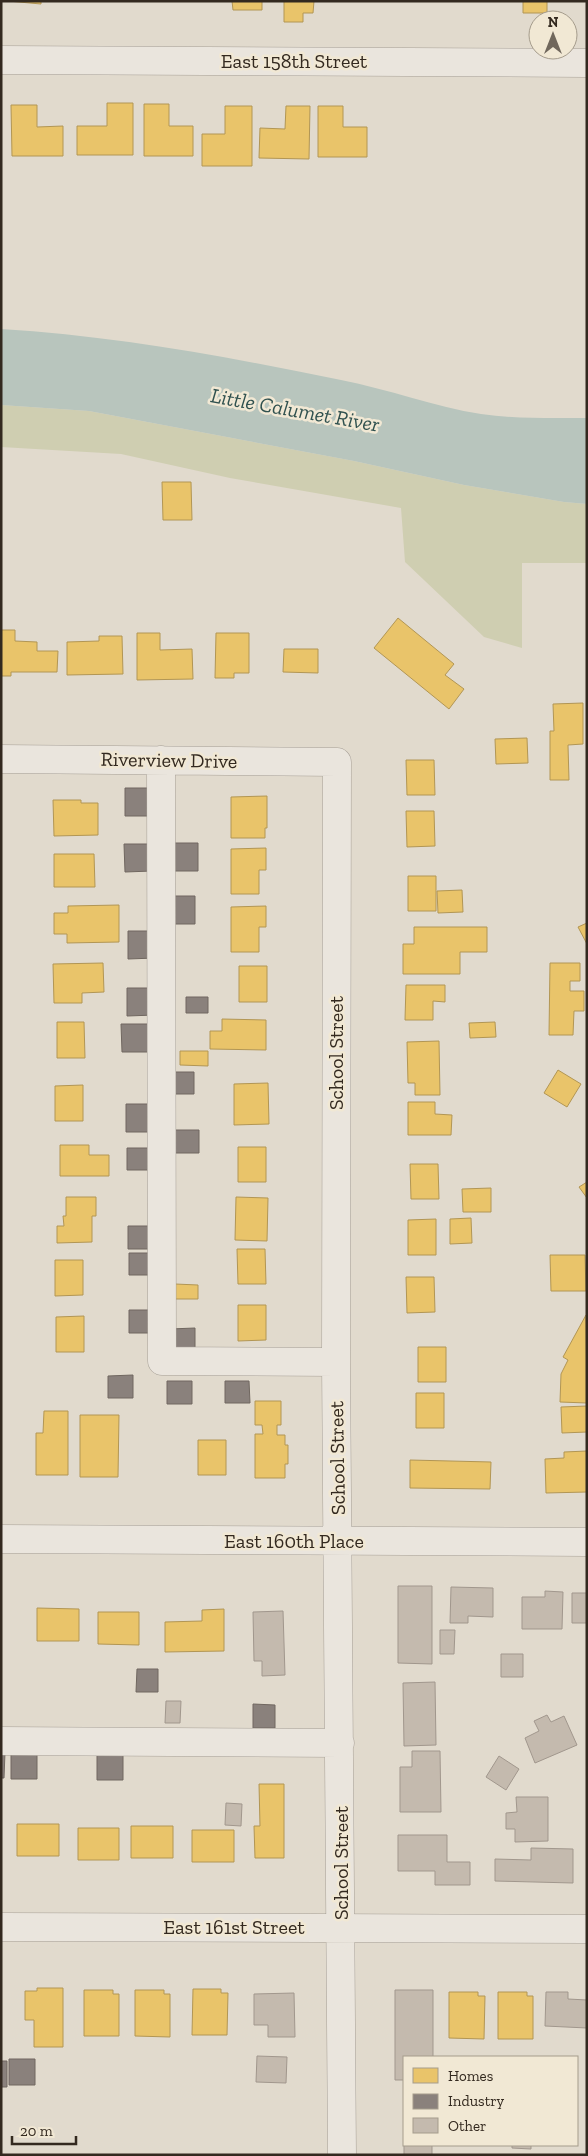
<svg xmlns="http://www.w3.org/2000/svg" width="588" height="2156" font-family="'Zilla Slab',serif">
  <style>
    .green { fill: #cfceb1 }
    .water { fill: #b8c5bd }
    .homes { fill: #e9c46a; stroke: #b29654 }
    .industry { fill: #8a817c; stroke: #706760 }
    .building { fill: #c4baae; stroke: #a1978d }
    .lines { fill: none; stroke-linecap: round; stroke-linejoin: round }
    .minor-casing { stroke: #a69f96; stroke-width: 29 }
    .minor { stroke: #eae5dd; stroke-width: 28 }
    .labels { text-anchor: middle; stroke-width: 5; stroke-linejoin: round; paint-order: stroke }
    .street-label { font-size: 20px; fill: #33291f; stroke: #f1e8d4 }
    .water-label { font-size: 21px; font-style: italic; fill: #30514f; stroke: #f1e8d4 }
  </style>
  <rect width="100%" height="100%" fill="#e1dacd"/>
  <path class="green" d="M1 405 89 411 354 461 464 485 564 502 587 504V563H522V648L484 637 405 562 401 508 230 478 121 454 1 447Z"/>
  <path class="water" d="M1 329C116 336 229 357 341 380 388 389 435 407 481 414 516 419 551 418 587 418V504L564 502 464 485 354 461 89 411 1 405Z"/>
  <path class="homes" d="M8 1H41V4Z
    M232 1H262V10H233Z
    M284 1H314L313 13H303V22H284Z
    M523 1H547V13H523Z
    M107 103H133V155H77V126H107Z
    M144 104H169V126H193V156H144Z
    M11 105H37V127L63 126V156H12Z
    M225 106H252V166H202V134H225Z
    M286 106H310L309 159 259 158 260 128 285 129Z
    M318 106H343V127H367V157H318Z
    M162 482H191L192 520H163Z
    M398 618 454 664 445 675 464 689 449 709 374 648Z
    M1 630H15V641L37 642V651H58L57 672H11V676H1Z
    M137 633H160V650L192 649 193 679 137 680Z
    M216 633H249V673H234V678H215Z
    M99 636H122L123 674 67 675V642L99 641Z
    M284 649H318V673L283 672Z
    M583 703V744L568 745 569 780H550V731H554L553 704Z
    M527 738 528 763 496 764 495 739Z
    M406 760H434L435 795H407Z
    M267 796V828H265V838H231V797Z
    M53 800H81V803H98V835L54 836Z
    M406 811H434L435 846 407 847Z
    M266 848V870H259V894H231V849Z
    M54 854H94L95 887H54Z
    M408 876H436V911H408Z
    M462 890 463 912 438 913 437 891Z
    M119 905V942L67 943V934H54V913H68V906Z
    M266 906V927H259V952H231V907Z
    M587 923V944L578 927Z
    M414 927H487V952H460V974H403V944H414Z
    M103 963 104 992 82 993V1003H54L53 964Z
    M550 963H580V981H570V991H584V1011H574L573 1035H549Z
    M239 966H267V1002H239Z
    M406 985H445V1002L433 1001V1020H405Z
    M222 1019 266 1020V1050L210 1049V1031H222Z
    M57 1022H84L85 1058H57Z
    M495 1022 496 1037 470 1038 469 1023Z
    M439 1041 440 1095H415V1083H408L407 1042Z
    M180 1051H208V1066L180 1065Z
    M558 1070 581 1084 567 1107 544 1093Z
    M268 1083 269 1124 234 1125V1084Z
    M83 1085V1121H55V1086Z
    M408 1102H435V1114L452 1115 451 1135H408Z
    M60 1145H89V1155H109V1176H60Z
    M238 1147H266V1182H238Z
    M410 1164H438L439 1199H411Z
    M587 1182V1198L579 1187Z
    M491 1188V1212H463L462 1189Z
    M66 1197H96V1216H92V1242L57 1243V1226H64L63 1216H66Z
    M236 1197 268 1198 267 1241 235 1240Z
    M471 1218 472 1243 450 1244V1219Z
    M436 1219V1255H408V1220Z
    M237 1249H265L266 1284H238Z
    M550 1255H585L586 1291H551Z
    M55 1260H83V1295L55 1296Z
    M406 1277H434L435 1312 407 1313Z
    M175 1284 198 1285V1299H175Z
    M238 1305H266V1340L238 1341Z
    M586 1315 587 1403 560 1402 561 1374 568 1360 563 1357Z
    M84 1316V1352H56V1317Z
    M418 1347H446V1382H418Z
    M416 1393H444V1428H416Z
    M255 1401H281V1425H277V1435H285V1445H288V1464H285V1478H255V1434H263L262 1425H255Z
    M587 1406V1432L562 1433 561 1407Z
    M44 1411H68V1475H36V1433H43Z
    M80 1415H119L118 1477H80Z
    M198 1440H226V1475H198Z
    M587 1451V1492L546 1493 545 1459 564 1458V1452Z
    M410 1460 491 1462 490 1489 410 1488Z
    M37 1608 79 1609V1641H37Z
    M224 1609V1651L165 1652V1622L202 1621V1610Z
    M98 1612H139V1645L98 1644Z
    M259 1784H284V1858H255L254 1826H260Z
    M17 1824H59V1856H17Z
    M131 1826H173V1858H131Z
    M78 1828H119V1860H78Z
    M192 1830H234V1862H192Z
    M37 1988H63V2047H34V2020H25V1991H37Z
    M193 1989H221V1993H228L227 2035H192Z
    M84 1990H113V1994H119V2036H84Z
    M135 1990H164V1994H170V2037L135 2036Z
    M449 1992H478V1996H485L484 2039 449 2038Z
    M498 1992H527V1996H533V2039H498Z"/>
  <path class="industry" d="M125 788H153V816H125Z
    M170 843H198V871H171Z
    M124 844H152V871L125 872Z
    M168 896H195V924H168Z
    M128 931H155V958L128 959Z
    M127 988H154L155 1015 127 1016Z
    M186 997H208V1013H186Z
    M121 1024H149V1052H122Z
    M169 1072H194V1094H170Z
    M126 1104H153V1132H126Z
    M174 1130H199V1153H174Z
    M127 1148H151L152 1170H127Z
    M128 1226H152V1249H128Z
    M129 1253H154V1275H129Z
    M129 1310H153V1333H129Z
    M195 1328V1351H170V1329Z
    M133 1375V1398H108V1376Z
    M167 1381H192V1404H167Z
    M225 1381H249L250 1403H225Z
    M137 1669H158V1692H136Z
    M253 1704 275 1705V1728H253Z
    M1 1752H5L4 1778H1Z
    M11 1753H37V1779H11Z
    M97 1754H123V1780H97Z
    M9 2059H35V2085H9Z
    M1 2061H7V2087H1Z"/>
  <path class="building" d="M398 1586H432V1664L398 1663Z
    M451 1587 493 1588V1617L468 1616V1623H450Z
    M545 1591 563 1592 562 1629H522V1597H545Z
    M572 1593H587V1623H572Z
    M283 1611 285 1675 262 1676V1661H254L253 1612Z
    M440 1630H455L454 1654H440Z
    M501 1654H523V1677H501Z
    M435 1682 436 1745 404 1746 403 1683Z
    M166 1701H181L180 1723H165Z
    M547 1715 551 1722 564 1716 577 1745 535 1763 525 1738 539 1731 534 1721Z
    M412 1751H440L441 1812H400V1767H412Z
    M499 1756 519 1769 506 1790 486 1777Z
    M516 1797H548V1841L515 1842V1829H506V1813L517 1812Z
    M226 1803 242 1804 241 1826 225 1825Z
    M398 1835H447V1862H470V1885H435V1871H398Z
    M531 1848 573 1849V1883L495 1881V1859L531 1860Z
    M395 1990H433V2057H404V2080H395Z
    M546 1992H568V1999L587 2000V2028L545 2026Z
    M294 1993 295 2037H268V2025H254V1994Z
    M257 2056 287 2057 286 2083 256 2082Z
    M404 2142V2145H432V2155H404Z
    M512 2145H531V2149L512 2148Z"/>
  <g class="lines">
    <defs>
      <path id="minor" d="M1 60 587 63
        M1 759 337 762 336 1362 342 2155
        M161 760 162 1361 336 1362
        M1 1539 587 1542
        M1 1741 340 1743
        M1 1927 587 1929"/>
    </defs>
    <use href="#minor" class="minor-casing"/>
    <use href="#minor" class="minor"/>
  </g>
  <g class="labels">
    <g class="street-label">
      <text x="294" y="68">East 158th Street</text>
      <text transform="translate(169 760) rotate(1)" y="7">Riverview Drive</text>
      <text transform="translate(336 1053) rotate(-90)" y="7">School Street</text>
      <text transform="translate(337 1458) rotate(-91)" y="7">School Street</text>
      <text x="294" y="1548">East 160th Place</text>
      <text transform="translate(341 1863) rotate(-90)" y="7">School Street</text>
      <text x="234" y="1934">East 161st Street</text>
    </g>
    <g class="water-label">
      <text transform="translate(295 410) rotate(10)" y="7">Little Calumet River</text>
    </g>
  </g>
  <rect width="588" height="2156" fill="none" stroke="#33291f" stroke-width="5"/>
  <rect x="403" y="2056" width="175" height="90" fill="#f1e8d4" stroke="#a59c8c"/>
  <rect x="413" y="2068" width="25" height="15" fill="#e9c46a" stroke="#a59c8c"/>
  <text x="448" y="2081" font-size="15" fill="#33291f">Homes</text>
  <rect x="413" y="2094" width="25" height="15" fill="#8a817c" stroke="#a59c8c"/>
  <text x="448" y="2106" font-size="15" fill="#33291f">Industry</text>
  <rect x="413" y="2118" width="25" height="15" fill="#c4baae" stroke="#a59c8c"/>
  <text x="448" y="2131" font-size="15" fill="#33291f">Other</text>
  <g transform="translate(553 35)"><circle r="24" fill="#f1e8d4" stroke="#a59c8c"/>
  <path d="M0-4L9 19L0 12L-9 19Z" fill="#70675c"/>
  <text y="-8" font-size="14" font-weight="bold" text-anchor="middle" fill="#33291f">N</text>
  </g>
  <path d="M12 2136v8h64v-8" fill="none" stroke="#33291f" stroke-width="2.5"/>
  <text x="20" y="2136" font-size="15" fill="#33291f" stroke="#f1e8d4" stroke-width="4" paint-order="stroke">20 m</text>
</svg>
